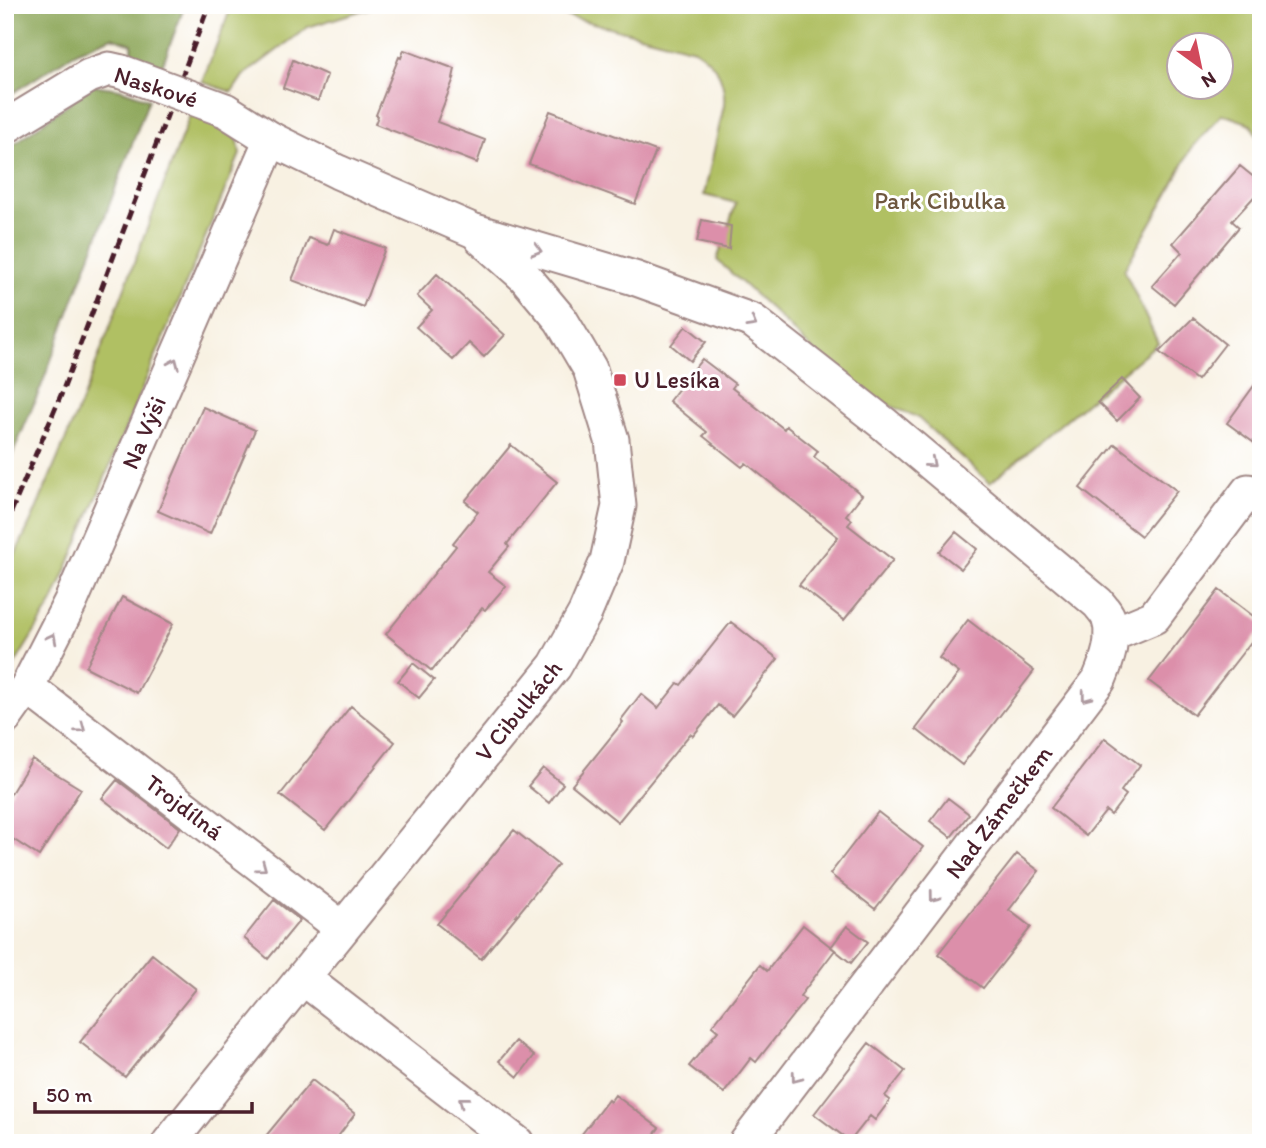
<svg xmlns="http://www.w3.org/2000/svg" width="1266" height="1148" font-family="Itim,sans-serif">
  <style>
    .green { fill: #b0c063; stroke: #7d7047; stroke-width: 2; fill-rule: evenodd }
    .forest { fill: #8ca659; stroke: #6b6242; stroke-width: 2 }
    .building { fill: #dc8faa }
    .lines { fill: none; stroke-linecap: round; stroke-linejoin: round }
    .minor-casing { stroke: #a18886; stroke-width: 37 }
    .minor { stroke: #fff; stroke-width: 33 }
    .rail { stroke: #4a1f2b; stroke-width: 5; stroke-dasharray: 10 5; stroke-linecap: butt }
    .minor-bridge-casing { stroke: #a18886; stroke-width: 37; stroke-linecap: butt }
    .minor-bridge { stroke: #fff; stroke-width: 33 }
    .oneway { stroke: #ae9aa0 }
    .poi-dot { fill: #d1495b; stroke: #fff; stroke-width: 2.5 }
    .labels { text-anchor: middle; stroke-width: 6; stroke-linejoin: round; paint-order: stroke }
    .street-label { font-size: 24px; fill: #4a1f2b; stroke: #fff }
    .park-label { font-size: 24px; fill: #6e573f; stroke: #fff }
    .poi-label { font-size: 24px; fill: #4a1f2b; stroke: #fff; text-anchor: start }
  </style>
  <rect width="100%" height="100%" fill="#fff"/>
  <filter id="ink" filterUnits="userSpaceOnUse"><feTurbulence type="fractalNoise" baseFrequency=".0143" numOctaves="2"/><feDisplacementMap in="SourceGraphic" scale="14" xChannelSelector="R" yChannelSelector="G"/><feConvolveMatrix kernelMatrix="1 2 1 2 8 2 1 2 1" color-interpolation-filters="sRGB"/></filter>
  <filter id="wash" filterUnits="userSpaceOnUse"><feTurbulence type="fractalNoise" baseFrequency=".00686" numOctaves="4" result="noise"/><feDisplacementMap in="SourceGraphic" scale="28" xChannelSelector="R" yChannelSelector="G"/><feGaussianBlur stdDeviation="1.57" result="paint"/><feColorMatrix in="noise" values="0 0 0 0 0 0 0 0 0 0 0 0 0 0 0 0 0 1.4 0 .05"/><feComposite in="paint" operator="in"/></filter>
  <g filter="url(#wash)">
    <rect width="100%" height="100%" fill="#f8f1e2"/>
    <path class="green" d="M232 5H451L373 7 308 27 243 76 232 92 202 82Z
      M516 5H1261V145L1251 124 1222 114 1191 149 1170 190 1124 270 1158 343 990 483 917 417 865 395 832 369 774 312 717 260 736 203 704 195 724 105C726 80 716 62 694 49L527 6ZM1178 46H1220V88H1178Z
      M190 115 233 132 238 141 240 154 53 602 5 680V576L33 517 81 403Z"/>
    <path class="forest" d="M5 5H185L162 66 132 55V44L112 37 78 51 5 98Z
      M93 85 120 89 149 99 41 387 5 472V151Z"/>
    <g id="blocks">
      <path class="building" d="M404 50 455 69 453 78H454L437 122 485 140 477 163 375 124 378 116 376 115 399 57 401 58Z
        M293 60 327 75 318 101 283 88Z
        M550 111 656 151 635 204 529 164Z
        M1240 166 1261 183V189L1232 221 1239 227 1174 304 1152 286 1182 252 1173 243Z
        M702 220 731 226 729 249 697 242Z
        M334 229 385 248 363 307 292 280 309 238 328 245Z
        M437 274 505 335 484 357 469 343 453 360 416 327 432 310 417 296Z
        M1193 318 1225 344 1197 380 1159 352Z
        M686 326 706 342 690 361 671 345Z
        M702 359 735 384 732 388 784 429 786 426 818 451 814 457 862 495 846 515 852 520 848 525 893 560 844 620 799 585 838 537 746 463 742 467 703 436 707 432 669 401Z
        M1261 376V448L1227 423Z
        M1122 379 1140 398 1117 421 1098 402Z
        M203 407 255 430 210 534 158 511Z
        M1115 444 1177 491 1141 536 1080 488Z
        M511 445 557 482 507 544 509 547 488 572 506 586 485 610 482 608 432 671 386 634 456 546 453 543 478 512 465 501Z
        M956 532 977 549 961 569 939 552Z
        M1219 590 1261 622V629L1194 715 1149 681Z
        M122 597 173 624 137 693 86 667Z
        M968 620 1034 671 962 765 916 729 959 673 939 658Z
        M731 622 778 659 732 716 718 705 693 736 690 734 618 822 572 785 623 722 621 720 641 694 658 708 678 683 681 685Z
        M413 663 434 680 419 698 398 681Z
        M351 706 395 742 325 830 280 795Z
        M1105 738 1140 765 1121 791 1126 795 1111 815 1106 811 1086 836 1051 808Z
        M32 759 81 789 39 856 5 834V803Z
        M543 768 563 784 549 803 528 786Z
        M117 780 180 828 166 848 102 798Z
        M948 798 969 814 951 837 930 821Z
        M878 812 923 847 875 909 830 874Z
        M514 830 558 865 481 959 437 924Z
        M1017 854 1039 871 1009 910 1031 927 983 988 938 954Z
        M274 900 300 920 268 959 244 938Z
        M803 925 835 950 800 996 805 1000 793 1015 756 1062 751 1058 724 1093 689 1066 718 1031 712 1026 760 965 767 971Z
        M847 926 868 942 851 963 831 947Z
        M152 954 196 989 125 1077 80 1042Z
        M516 1041 534 1056 518 1077 499 1061Z
        M869 1043 905 1071 885 1096 890 1100 875 1120 870 1116 850 1141 814 1114Z
        M312 1080 355 1114 333 1143H260Z
        M615 1095 659 1128 648 1143H575L608 1100 610 1102Z"/>
    </g>
  </g>
  <g filter="url(#ink)">
    <use href="#blocks" fill-opacity="0" stroke="#a18886" stroke-width="2"/>
    <g class="lines">
      <defs>
        <g id="minor">
          <path d="M225 110 271 139 338 172 472 230 634 278 753 321 883 423 1098 603C1101 607 1106 612 1108 617 1116 638 1107 661 1099 680L746 1143"/>
          <path d="M5 127 89 76 109 69 122 72"/>
          <path d="M1111 635 1154 617 1248 491"/>
          <path id="s1" d="M27 687 342 928"/>
          <path id="s2" d="M5 718 27 687 71 601 271 139"/>
          <path d="M303 978 517 1143"/>
          <path id="s3" d="M169 1143 555 666 585 613 607 561 619 506 612 440 590 369 561 320 525 277 481 238"/>
        </g>
      </defs>
      <use href="#minor" class="minor-casing"/>
      <use href="#minor" class="minor"/>
      <path class="rail" d="M5 526 61 395 209 5"/>
      <defs>
        <path id="minor-bridge" d="M122 72 225 110"/>
      </defs>
      <use href="#minor-bridge" class="minor-bridge-casing"/>
      <use href="#minor-bridge" class="minor-bridge"/>
    </g>
    <defs><path id="oneway-chevron" d="M-2-3.5L2.5 0L-2 3.5" fill="none" stroke-width="1.6" stroke-linecap="round" stroke-linejoin="round" transform="scale(1.75)"/></defs>
    <g class="oneway">
      <use href="#oneway-chevron" transform="translate(537 250) rotate(16)"/>
      <use href="#oneway-chevron" transform="translate(752 323) rotate(30)"/>
      <use href="#oneway-chevron" transform="translate(174 363) rotate(-67)"/>
      <use href="#oneway-chevron" transform="translate(931 463) rotate(40)"/>
      <use href="#oneway-chevron" transform="translate(52 638) rotate(-63)"/>
      <use href="#oneway-chevron" transform="translate(1086 697) rotate(127)"/>
      <use href="#oneway-chevron" transform="translate(81 728) rotate(37)"/>
      <use href="#oneway-chevron" transform="translate(262 867) rotate(37)"/>
      <use href="#oneway-chevron" transform="translate(934 897) rotate(127)"/>
      <use href="#oneway-chevron" transform="translate(796 1078) rotate(127)"/>
      <use href="#oneway-chevron" transform="translate(463 1101) rotate(-142)"/>
    </g>
  </g>
  <rect class="poi-dot" x="613" y="373" width="14" height="14" rx="3.5"/>
  <g class="labels">
    <g class="street-label">
      <text transform="translate(156 87) rotate(18)" y="8">Naskové</text>
      <text dy="8" stroke="none"><textPath href="#s2" startOffset="318">Na Výši</textPath></text>
      <text dy="8" stroke="none"><textPath href="#s3" startOffset="556">V Cibulkách</textPath></text>
      <text dy="8" stroke="none"><textPath href="#s1" startOffset="198">Trojdílná</textPath></text>
      <text transform="translate(999 812) rotate(-53)" y="8">Nad Zámečkem</text>
    </g>
    <g class="park-label">
      <text x="940" y="209">Park Cibulka</text>
    </g>
    <g class="poi-label">
      <text x="634" y="388">U Lesíka</text>
    </g>
  </g>
  <rect width="1266" height="1148" fill="none" stroke="#fff" stroke-width="28"/>
  <g transform="translate(1200 66) rotate(147)"><circle r="33" fill="#ffffff" stroke="#b7a5aa" stroke-width="2"/>
  <path d="M0-5L12 26L0 18L-12 26Z" fill="#d1495b"/>
  <text y="-10" font-size="19" font-weight="bold" text-anchor="middle" fill="#4a1f2b">N</text>
  </g>
  <path d="M35 1102v10h217v-10" fill="none" stroke="#4a1f2b" stroke-width="3.5"/>
  <text x="46" y="1102" font-size="21" fill="#4a1f2b" stroke="#ffffff" stroke-width="5" paint-order="stroke">50 m</text>
</svg>
